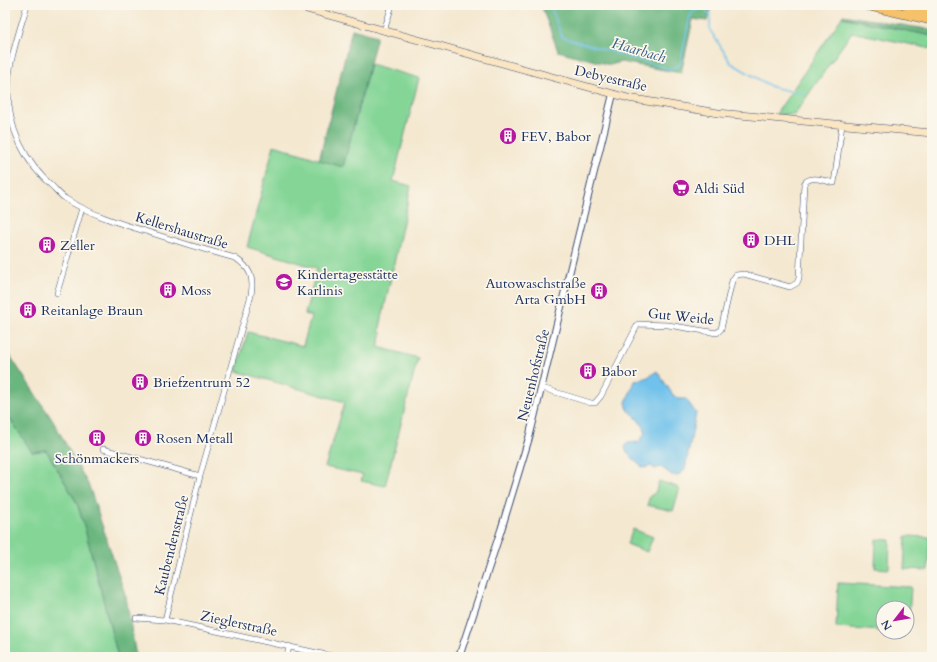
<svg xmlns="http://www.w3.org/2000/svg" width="937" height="662" font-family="Cardo,serif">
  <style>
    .green { fill: #84d596; stroke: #50827a }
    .forest { fill: #6bb67f; stroke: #43726e }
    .water { fill: #70c1eb; stroke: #4678a4 }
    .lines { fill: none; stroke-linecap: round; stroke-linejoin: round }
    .stream { stroke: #70c1eb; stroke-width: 1.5 }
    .minor-casing { stroke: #3c4b6f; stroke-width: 6 }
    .tertiary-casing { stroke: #3c4b6f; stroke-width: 8 }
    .secondary-casing { stroke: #3c4b6f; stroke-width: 8 }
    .motorway-casing { stroke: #3c4b6f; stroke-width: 10 }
    .minor { stroke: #fff; stroke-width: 5 }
    .tertiary { stroke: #fff; stroke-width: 6 }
    .secondary { stroke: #fbe6c4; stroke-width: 7 }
    .motorway { stroke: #f5c16b; stroke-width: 9 }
    .labels { text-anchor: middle; stroke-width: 3.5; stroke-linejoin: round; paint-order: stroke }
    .street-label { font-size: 14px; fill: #1b2f5e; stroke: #fbf7ec }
    .poi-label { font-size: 14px; fill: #1b2f5e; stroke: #fbf7ec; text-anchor: start }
    .water-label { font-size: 15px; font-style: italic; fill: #355b88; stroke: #fbf7ec }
  </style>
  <rect width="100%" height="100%" fill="#fbf7ec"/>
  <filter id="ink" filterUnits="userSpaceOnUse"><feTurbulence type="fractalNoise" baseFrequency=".025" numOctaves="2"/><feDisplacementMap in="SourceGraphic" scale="8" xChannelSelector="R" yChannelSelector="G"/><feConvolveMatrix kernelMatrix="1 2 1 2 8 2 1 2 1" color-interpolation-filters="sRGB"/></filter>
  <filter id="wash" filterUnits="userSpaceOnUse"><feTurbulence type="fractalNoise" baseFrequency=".012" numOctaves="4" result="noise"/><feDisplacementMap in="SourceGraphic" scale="16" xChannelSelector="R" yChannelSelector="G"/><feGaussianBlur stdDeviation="0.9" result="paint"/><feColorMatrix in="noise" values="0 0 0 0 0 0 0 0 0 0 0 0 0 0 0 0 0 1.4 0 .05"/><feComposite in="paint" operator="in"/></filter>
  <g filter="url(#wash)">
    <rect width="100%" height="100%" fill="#f4e8d0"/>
    <path class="green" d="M842 17 932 36V49L852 32 794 115 776 114Z
      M370 64 419 78 393 181 411 186 379 332 382 333 378 347 418 358 385 486 361 481 363 475 325 467 345 402 236 371 248 332 303 346 311 316 305 314 317 268 247 247 274 145 343 167Z
      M5 411 32 452 46 450 77 503 85 529 118 657H5Z
      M659 481 677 487 679 491 673 511 647 505 650 496 655 493Z
      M633 529 653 537 647 552 627 544Z
      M906 536 930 537 928 570 904 569Z
      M876 539 890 540 889 569 875 568Z
      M838 583 911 587 908 632H907V608H883V631L836 628Z"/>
    <path class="forest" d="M541 5H712L707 21 693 19 681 73 621 62 610 65 558 51Z
      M843 15 932 30V36L842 17Z
      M352 29 377 36 343 167 319 160Z
      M5 348 53 421 89 486 126 597 136 657H118L85 529 77 503 46 450 32 452 5 411V398L11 394 5 385Z"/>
    <path class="water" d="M657 371 673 395 679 399H686L696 413 685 470 677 476 672 475 661 467 655 469 651 466 644 468C634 462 634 458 626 451L625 446 627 443 639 442 645 433 644 427 631 412 628 411 626 402 635 381 648 377Z"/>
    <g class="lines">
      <path class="stream" d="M550 5 562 37 669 69 680 65 690 16 694 10 705 9 710 15V30L731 63 772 87 803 94"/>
    </g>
  </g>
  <g filter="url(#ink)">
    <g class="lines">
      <defs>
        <path id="minor" d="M27 5C19 33 8 62 8 91 8 128 25 163 53 187 57 191 61 196 66 199 90 214 118 223 145 231 175 241 205 250 235 258 251 268 254 278 251 295L200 476 165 620
          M384 31 392 5
          M57 293 82 208
          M542 388 591 403H595L601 396 638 324 668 325 717 333 721 329 732 281 736 275 744 274 790 287 797 283 799 278 804 184C810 174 825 181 834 183L842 125
          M103 449 200 476
          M136 618 165 620 336 657
          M287 657 289 646"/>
        <path id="tertiary" d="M459 657 501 530 529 438 613 94"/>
        <path id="secondary" d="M292 5 628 98 718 113 932 133"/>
        <path id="motorway" d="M866 5 932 20
          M907 5 932 11"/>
      </defs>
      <use href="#minor" class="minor-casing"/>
      <use href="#tertiary" class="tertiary-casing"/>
      <use href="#secondary" class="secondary-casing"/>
      <use href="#motorway" class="motorway-casing"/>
      <use href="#minor" class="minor"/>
      <use href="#tertiary" class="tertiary"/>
      <use href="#secondary" class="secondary"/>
      <use href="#motorway" class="motorway"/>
    </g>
  </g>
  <defs>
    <symbol id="building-disc" viewBox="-11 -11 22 22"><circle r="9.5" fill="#b5179e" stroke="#fbf7ec"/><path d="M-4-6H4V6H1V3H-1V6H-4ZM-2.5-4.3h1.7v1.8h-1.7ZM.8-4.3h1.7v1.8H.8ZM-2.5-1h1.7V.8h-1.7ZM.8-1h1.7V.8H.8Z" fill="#fff"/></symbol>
    <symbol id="supermarket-disc" viewBox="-11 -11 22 22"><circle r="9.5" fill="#b5179e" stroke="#fbf7ec"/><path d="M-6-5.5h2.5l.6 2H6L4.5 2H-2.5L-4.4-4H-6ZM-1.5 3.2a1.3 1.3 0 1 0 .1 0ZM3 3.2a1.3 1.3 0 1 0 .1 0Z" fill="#fff"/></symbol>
    <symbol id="school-disc" viewBox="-11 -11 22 22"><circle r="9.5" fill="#b5179e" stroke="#fbf7ec"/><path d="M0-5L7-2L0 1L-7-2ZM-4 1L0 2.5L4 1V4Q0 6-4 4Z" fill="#fff"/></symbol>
  </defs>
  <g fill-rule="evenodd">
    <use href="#building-disc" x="498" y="126" width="20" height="20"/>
    <use href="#supermarket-disc" x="671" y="178" width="20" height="20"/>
    <use href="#building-disc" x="741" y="230" width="20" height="20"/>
    <use href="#building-disc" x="37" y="235" width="20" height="20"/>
    <use href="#school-disc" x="274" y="272" width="20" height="20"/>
    <use href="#building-disc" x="158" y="280" width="20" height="20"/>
    <use href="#building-disc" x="589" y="281" width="20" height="20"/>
    <use href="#building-disc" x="18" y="300" width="20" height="20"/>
    <use href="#building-disc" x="578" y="361" width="20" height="20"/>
    <use href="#building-disc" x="130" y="372" width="20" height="20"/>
    <use href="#building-disc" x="87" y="428" width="20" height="20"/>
    <use href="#building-disc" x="133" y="428" width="20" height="20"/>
  </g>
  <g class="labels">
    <g class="street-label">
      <text transform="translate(611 78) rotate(13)" y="5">Debyestraße</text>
      <text transform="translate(182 230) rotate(17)" y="5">Kellershaustraße</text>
      <text transform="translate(681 316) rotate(6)" y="5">Gut Weide</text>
      <text transform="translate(533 375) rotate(-76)" y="5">Neuenhofstraße</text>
      <text transform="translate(171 545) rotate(-76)" y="5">Kaubendenstraße</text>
      <text transform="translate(239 623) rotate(12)" y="5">Zieglerstraße</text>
    </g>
    <g class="poi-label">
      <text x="521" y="141">FEV, Babor</text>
      <text x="694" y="193">Aldi Süd</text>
      <text x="764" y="245">DHL</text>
      <text x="60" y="250">Zeller</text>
      <text x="297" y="279">Kindertagesstätte<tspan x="297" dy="16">Karlinis</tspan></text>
      <text x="586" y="288" text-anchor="end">Autowaschstraße<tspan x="586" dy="16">Arta GmbH</tspan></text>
      <text x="181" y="295">Moss</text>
      <text x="41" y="315">Reitanlage Braun</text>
      <text x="601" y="376">Babor</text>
      <text x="153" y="387">Briefzentrum 52</text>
      <text x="156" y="443">Rosen Metall</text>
      <text x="97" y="463" text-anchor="middle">Schönmackers</text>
    </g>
    <g class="water-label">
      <text transform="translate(639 50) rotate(16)" y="5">Haarbach</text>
    </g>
  </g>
  <rect width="937" height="662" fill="none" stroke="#fbf7ec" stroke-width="20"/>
  <g transform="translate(895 620) rotate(239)"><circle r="19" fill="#fbf7ec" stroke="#a1a7b3"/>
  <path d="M0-3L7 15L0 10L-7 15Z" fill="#b5179e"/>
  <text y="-6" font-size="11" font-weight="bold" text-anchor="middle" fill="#1b2f5e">N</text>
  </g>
</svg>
